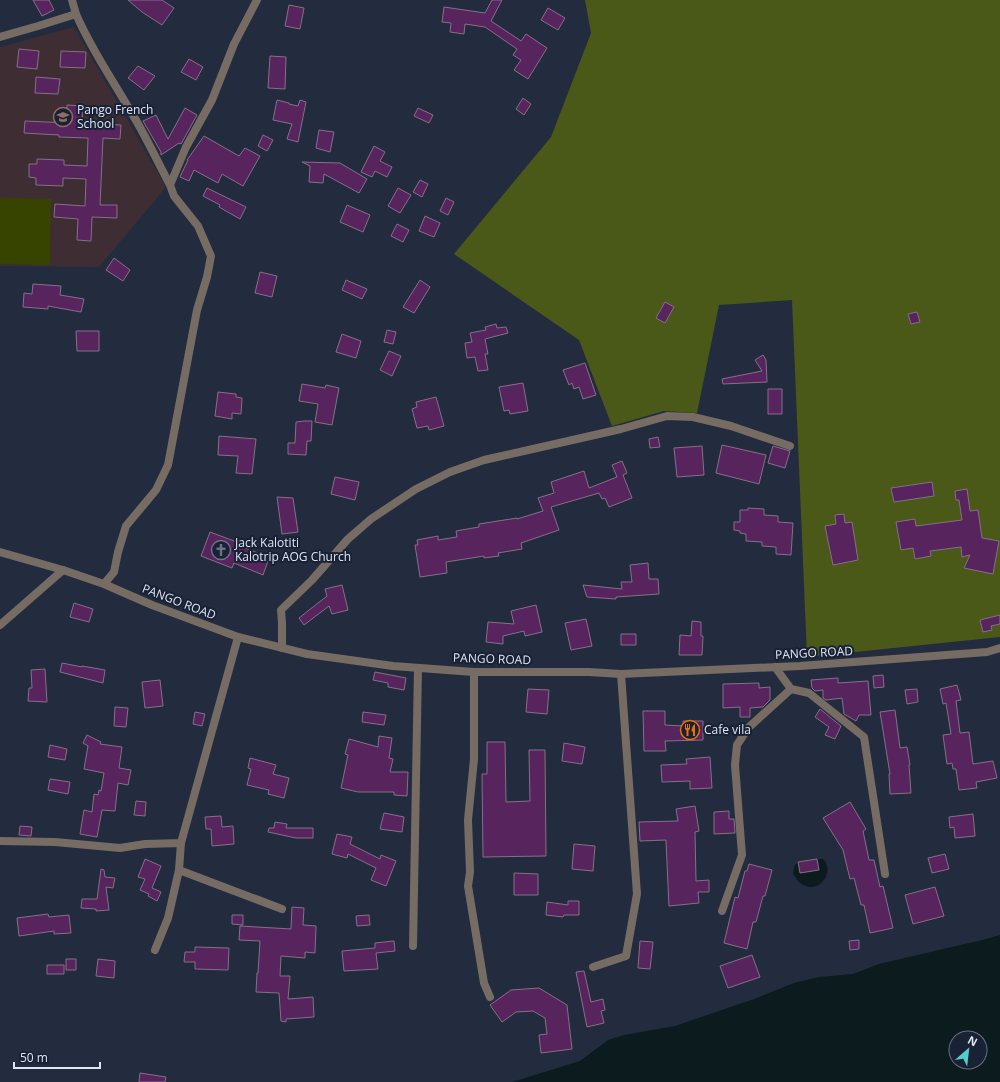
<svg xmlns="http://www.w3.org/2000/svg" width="1000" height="1082" font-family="'Open Sans',sans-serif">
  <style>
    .education { fill: #3f2d34 }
    .green { fill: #374400 }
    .forest { fill: #4a5818 }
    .water { fill: #0b1b1e; fill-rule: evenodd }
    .building { fill: #57245e; stroke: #847186 }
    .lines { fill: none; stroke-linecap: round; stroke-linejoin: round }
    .minor { stroke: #766c64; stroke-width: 8 }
    .tertiary { stroke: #766c64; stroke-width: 8 }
    .labels { text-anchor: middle; stroke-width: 4; stroke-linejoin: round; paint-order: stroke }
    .poi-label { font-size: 12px; fill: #dfe5f3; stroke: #192135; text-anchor: start }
    .street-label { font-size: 12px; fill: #dfe5f3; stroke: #192135 }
  </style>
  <rect width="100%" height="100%" fill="#232b3f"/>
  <path class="education" d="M74 27 166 187 99 267 0 266V47Z"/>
  <path class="green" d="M0 198 51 199 50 265 0 264Z"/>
  <path class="forest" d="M585 0H1000V637L807 657 792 300 719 305 697 413 664 411 612 426 579 340 454 254 551 137 591 33Z"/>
  <path class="water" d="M817 859H823C836 871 819 897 800 883 797 881 795 876 793 873L795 865 798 862 800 873 819 870Z
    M1000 935V1082H512L580 1061 608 1040 624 1035 675 1026 754 999 794 983 819 977 853 974 879 964 982 940ZM956 1038H980V1062H956Z"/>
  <path class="building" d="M33 0H49L54 10 42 16Z
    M128 0H162L174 8 162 25 142 12Z
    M492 0H502L491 21 521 41 526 34 547 48 528 79 514 70 521 60 513 55 517 49 485 27 465 24 464 34 450 32 451 23 442 22 444 7 485 13Z
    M289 5 304 8 300 29 285 26Z
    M548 8 565 18 558 30 541 20Z
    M19 49 39 51 37 69 17 67Z
    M61 51 86 52 85 68 60 67Z
    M270 56 286 57 285 89 268 88Z
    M189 59 203 67 196 80 181 72Z
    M138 66 155 76 144 90 128 78Z
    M36 77 60 79 58 94 35 93Z
    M523 98 531 104 524 115 516 109Z
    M277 100 289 103V104L298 106 300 100 306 102 298 142 287 139 292 124 273 120Z
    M67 105 83 106 82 123 121 125 120 139 103 138 100 205H117V218L92 217 91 241 77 240 78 219 54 217 55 204 85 206 86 179 63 178V186L36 185V178L29 177V164H37V159L64 160V165L87 166 88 138 59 137V135L24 133 25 121 67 123Z
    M185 108 197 115 181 144 179 143 161 155V152L143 121 156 115 168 139Z
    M418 108 433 115 429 123 414 116Z
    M319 130 334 132 330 152 316 148Z
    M263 135 273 140 267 151 258 146Z
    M204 136 239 156 245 148 260 156 243 186 222 174 218 183 194 170 189 181 180 177 188 160H187Z
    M374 146 385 152 380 161 392 167 387 177 375 171 372 177 361 172Z
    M302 162 340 163 367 179 359 193 324 174 323 183 309 182 310 166Z
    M420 180 428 184 422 197 413 192Z
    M207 188 246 207 240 219 219 207 220 205 203 196Z
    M398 188 411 195 400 213 388 206Z
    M446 198 454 202 448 215 440 211Z
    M347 205 370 215 363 232 340 222Z
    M425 216 440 223 434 237 419 231Z
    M397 224 409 230 403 242 391 236Z
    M114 258 130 270 123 281 106 270Z
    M260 272 277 276 272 297 255 293Z
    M346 280 367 289 362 299 342 290Z
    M420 280 430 287 414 313 403 307Z
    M33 284 61 286 60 295 84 299 81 312 48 306V309L23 307 24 293 32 294Z
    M665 302 674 307 665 323 656 318Z
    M917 312 920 322 911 324 908 314Z
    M496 324 497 328 506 327 508 333 485 339 488 354H485L488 370 478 371 475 357 467 358 465 343 472 342 470 333 486 330 485 327Z
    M387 330 396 332 393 344 384 342Z
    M76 331H99V351H77Z
    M342 334 361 341 356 358 336 352Z
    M389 351 401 356 392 376 380 370Z
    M763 355 766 360 767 382 723 384 722 379 762 371 755 360Z
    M585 363 596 395 583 399 579 387 574 389 572 383 569 385 563 370Z
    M523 383 528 411 510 414 509 410 504 411 499 387Z
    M302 384 325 388 326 385 339 388 332 425 315 422 318 404 299 401Z
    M768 389H782V414H768Z
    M218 392 236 394V397L242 398 241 414 232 413V419L215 416Z
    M436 397 444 426 429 430 428 426 417 428 412 409 417 407 416 402Z
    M304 421H312L311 441H307L306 455 288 454V443H295L296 422Z
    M219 436 256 439 252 474 236 473 238 456 218 455Z
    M658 437 660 447 650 448 649 439Z
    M722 445 766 455 759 484 716 473Z
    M702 446 704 475 677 477 674 448Z
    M773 446 790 451 785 468 768 463Z
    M622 461 627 473 623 475 632 498 609 507 605 498 602 499 599 493 551 507 559 530 521 543 522 549 498 553 499 556 484 558V556L446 562 447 573 420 577 415 545H418L417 540 438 536V540L457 537 456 531 479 527V524L517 518V519L543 511 538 498 554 493 551 482 584 471 589 488 617 477 612 465Z
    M335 477 359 482 355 500 331 494Z
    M932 482 934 496 894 502 891 488Z
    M967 489 970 511 978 510 982 538 999 541 993 574 964 568 970 555 962 557 961 547 930 551 931 556 915 559 913 548 901 550 896 522 915 519 916 526 962 520 959 500H956L955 491Z
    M277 497 293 498 298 532 282 534Z
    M748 508 764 509V515L778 516V522L793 523 791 555 776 554V547L762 546V542L746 541V534L740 533V531L734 530V522H740V510H748Z
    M844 514 845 523 852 522 858 560 833 565 825 526 836 524 835 515Z
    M210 532 242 544 241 546 269 558 263 575 234 563 232 568 201 556Z
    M648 563 649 579H658L659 594 616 597V599L587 597 583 585 622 589 621 582H632L630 565Z
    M342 585 348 610 332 614 329 606 304 625 299 618 327 596 325 589Z
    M74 603 93 609 89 622 70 617Z
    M536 605 542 632 525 636 524 631 503 636V644L486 642 488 622 514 624 511 611Z
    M1000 615V624L991 626 992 630 983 632 980 620Z
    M586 619 592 646 571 650 565 623Z
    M692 621 701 622V636H703L702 655H679L680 635 691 636Z
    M621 634H636V645H621Z
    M62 663 82 667V666L105 670 103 683 60 672Z
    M45 669 47 702 28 701 29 688H32L31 670Z
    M375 672 406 678 404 690 388 687V683L373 680Z
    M883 675 884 687 874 688 873 676Z
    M838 678V683L868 681 871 715H859L856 721 844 714 842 698 826 700 823 698V690L815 691 812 688 811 680Z
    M160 680 163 706 145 708 142 682Z
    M759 683V688L770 687V700L763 707 750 708V717H740V707L723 708V684Z
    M957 685 961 700 956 701 960 733 969 732 973 764 993 761 997 778 976 782 977 788 959 790 956 769H953L952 763 947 764 943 735 951 734 946 703 943 704 940 689Z
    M528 689 549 690 547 714 526 712Z
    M917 689 918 702 907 704 905 690Z
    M115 707 128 708 126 727 114 726Z
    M820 709 841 726 835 739 825 735 829 727 815 717Z
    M895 710 900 748 907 747 910 765H909L911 793 890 794 889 774H890L880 712Z
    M643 711H665V725L684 726 683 721H703V740L665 741 666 751H644Z
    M195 712 205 714 202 726 193 724Z
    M363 712 386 715 384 725 362 722Z
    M87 735 101 742 100 744 122 747 119 768 131 770 128 785 118 783 115 811 102 810 97 837 80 834 84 810 92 812 94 794 98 795 99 790 101 791 104 773 84 769 88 746 83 743Z
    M379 736 392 738 389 758 393 759 390 772H408L407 796 394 795V792H358L341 788 348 755 345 754 349 739 378 747Z
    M487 742H505L506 802 530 801 529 750H545L546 856 483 857 482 774H487Z
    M564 743 585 747 582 764 562 761Z
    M50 745 67 749 65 760 48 757Z
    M710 757 712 788 690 789V781L662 782 661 765 687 764 686 759Z
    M250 758 276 765 273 774 289 778 284 798 268 794 269 790 247 785 251 769 248 768Z
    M50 779 70 782 68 794 48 790Z
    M136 801 146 802 145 816 134 815Z
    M850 802 866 829 863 831 869 860H874L880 887 883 886 893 928 870 933 864 905H861L854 878 850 879 843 850 823 818Z
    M695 806 699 831 695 832 696 881 709 880V892H698L699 903 669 906 668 885 666 840 640 841 639 822 678 821 676 809Z
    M729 811V819H734L735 833 714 834V812Z
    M384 813 404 817 402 832 380 829Z
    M973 814 975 836 955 838 954 827 950 828 949 817Z
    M221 816 222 827 233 826 234 844 212 846 211 829H206L205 817Z
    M275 822 287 824 286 828H313V838H296L268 832 269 828H274Z
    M20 826 32 827 31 836 19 835Z
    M337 834 352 837 350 844 380 859 381 855 396 861 386 886 371 880 376 868 348 854 347 858 332 854Z
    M574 844 595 846 593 871 572 869Z
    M945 854 949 869 932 873 928 858Z
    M145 859 161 866 152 888 161 892 157 901 148 896 149 894 140 890 145 879 138 877Z
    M817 859 819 870 800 873 798 862Z
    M749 864 772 870 765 896H763L756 922H753L747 949 724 943 735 897 738 898 745 871H747Z
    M101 869 104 870 105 877 115 878 113 888 106 887 109 910 96 911V909L81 908 82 899H97Z
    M514 873 538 874V895H514Z
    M935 887 944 916 913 924 905 895Z
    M568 901H579V915H564L563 917 546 915 547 902 568 905Z
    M292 907 304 908 303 925 316 926 315 953 305 952V958L281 956 280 976H290L288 999 313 997 314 1017 286 1019V1022L281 1021 279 993 256 992 257 973H258L260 941 239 940 240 926 291 929Z
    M48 914 49 917 69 915 71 933 54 934V931L19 936 17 918Z
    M232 915H243V925L232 924Z
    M369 915 370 925 357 926 356 916Z
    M859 940V949L850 950 849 941Z
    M394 941 395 951 376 953 378 969 344 971 342 951 375 948V943Z
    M640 941 653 942 650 969 638 968Z
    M195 947 229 948 228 970 195 969V962H184L185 952H195Z
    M752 955 760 977 728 988 720 966Z
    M66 959H76V970H66Z
    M98 959 115 961 114 978 96 976Z
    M47 965H64V974H47Z
    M584 971 591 1002 603 999 605 1010 601 1011 604 1023 587 1027 576 972Z
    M539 988 567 1005 572 1049 541 1053 539 1035 547 1034 545 1018 533 1011 516 1012 502 1022 490 1005 511 990Z
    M140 1073 166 1077 165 1082H139Z"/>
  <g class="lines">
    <path class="minor" d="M72 0 76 14
      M0 37 38 26 76 14C90 47 110 76 128 107 144 132 156 159 170 185
      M104 584 114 572 118 552 126 526 156 490 168 465 197 310 207 277 211 256 198 226 174 196 170 185 186 147 212 100 234 44 257 0
      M0 625 63 570
      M282 648V623L281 610 312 580 348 539 371 519 416 489 450 472 484 460 621 429 667 416 693 417 731 426 790 446
      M775 667 791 689 809 693 864 737 885 874
      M474 672V759L468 820 470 872 468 886 484 983 490 997
      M0 841 55 842 120 848 145 844 181 843
      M179 870 282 909
      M722 911 742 855 735 765 737 745 748 728 791 689
      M413 946 418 668
      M155 950 168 918 179 870 181 843 238 637
      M593 967 626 956 637 894 621 674"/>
    <path class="tertiary" d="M0 552 63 570 104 584 152 605 238 637 307 654 393 666 474 672H589L621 674 800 666 987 652 1000 648"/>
  </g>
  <defs>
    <symbol id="school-ring" viewBox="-11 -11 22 22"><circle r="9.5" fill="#192135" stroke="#8d6e63" stroke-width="1.5"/><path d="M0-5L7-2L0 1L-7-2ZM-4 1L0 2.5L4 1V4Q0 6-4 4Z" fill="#8d6e63"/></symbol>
    <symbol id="church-ring" viewBox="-11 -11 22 22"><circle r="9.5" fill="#192135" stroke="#6b7280" stroke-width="1.5"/><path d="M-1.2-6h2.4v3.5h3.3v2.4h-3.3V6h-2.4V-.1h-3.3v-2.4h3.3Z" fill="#6b7280"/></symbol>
    <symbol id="restaurant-ring" viewBox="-11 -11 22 22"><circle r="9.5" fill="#192135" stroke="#e8710a" stroke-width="1.5"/><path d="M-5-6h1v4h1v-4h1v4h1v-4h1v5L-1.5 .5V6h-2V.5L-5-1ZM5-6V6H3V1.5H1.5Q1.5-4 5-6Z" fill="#e8710a"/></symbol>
  </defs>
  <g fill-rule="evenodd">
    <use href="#school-ring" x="52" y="106" width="22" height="22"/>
    <use href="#church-ring" x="210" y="539" width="22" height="22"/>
    <use href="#restaurant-ring" x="679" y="719" width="22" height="22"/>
  </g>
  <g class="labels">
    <g class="poi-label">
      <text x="77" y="114">Pango French<tspan x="77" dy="14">School</tspan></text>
      <text x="235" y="547">Jack Kalotiti<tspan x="235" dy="14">Kalotrip AOG Church</tspan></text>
      <text x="704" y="734">Cafe vila</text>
    </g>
    <g class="street-label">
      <text transform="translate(179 602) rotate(21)" y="4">PANGO ROAD</text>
      <text transform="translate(814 653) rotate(-3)" y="4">PANGO ROAD</text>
      <text transform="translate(492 659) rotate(2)" y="4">PANGO ROAD</text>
    </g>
  </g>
  <g transform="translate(968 1050) rotate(28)"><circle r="19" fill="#192135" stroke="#686f81"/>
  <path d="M0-3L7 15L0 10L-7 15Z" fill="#54cdc8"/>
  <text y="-6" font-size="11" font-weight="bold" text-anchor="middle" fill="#dfe5f3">N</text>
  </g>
  <path d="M14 1062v6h86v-6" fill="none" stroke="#dfe5f3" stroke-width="2"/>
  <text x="20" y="1062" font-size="12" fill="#dfe5f3" stroke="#192135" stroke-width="3" paint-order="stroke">50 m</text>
</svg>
